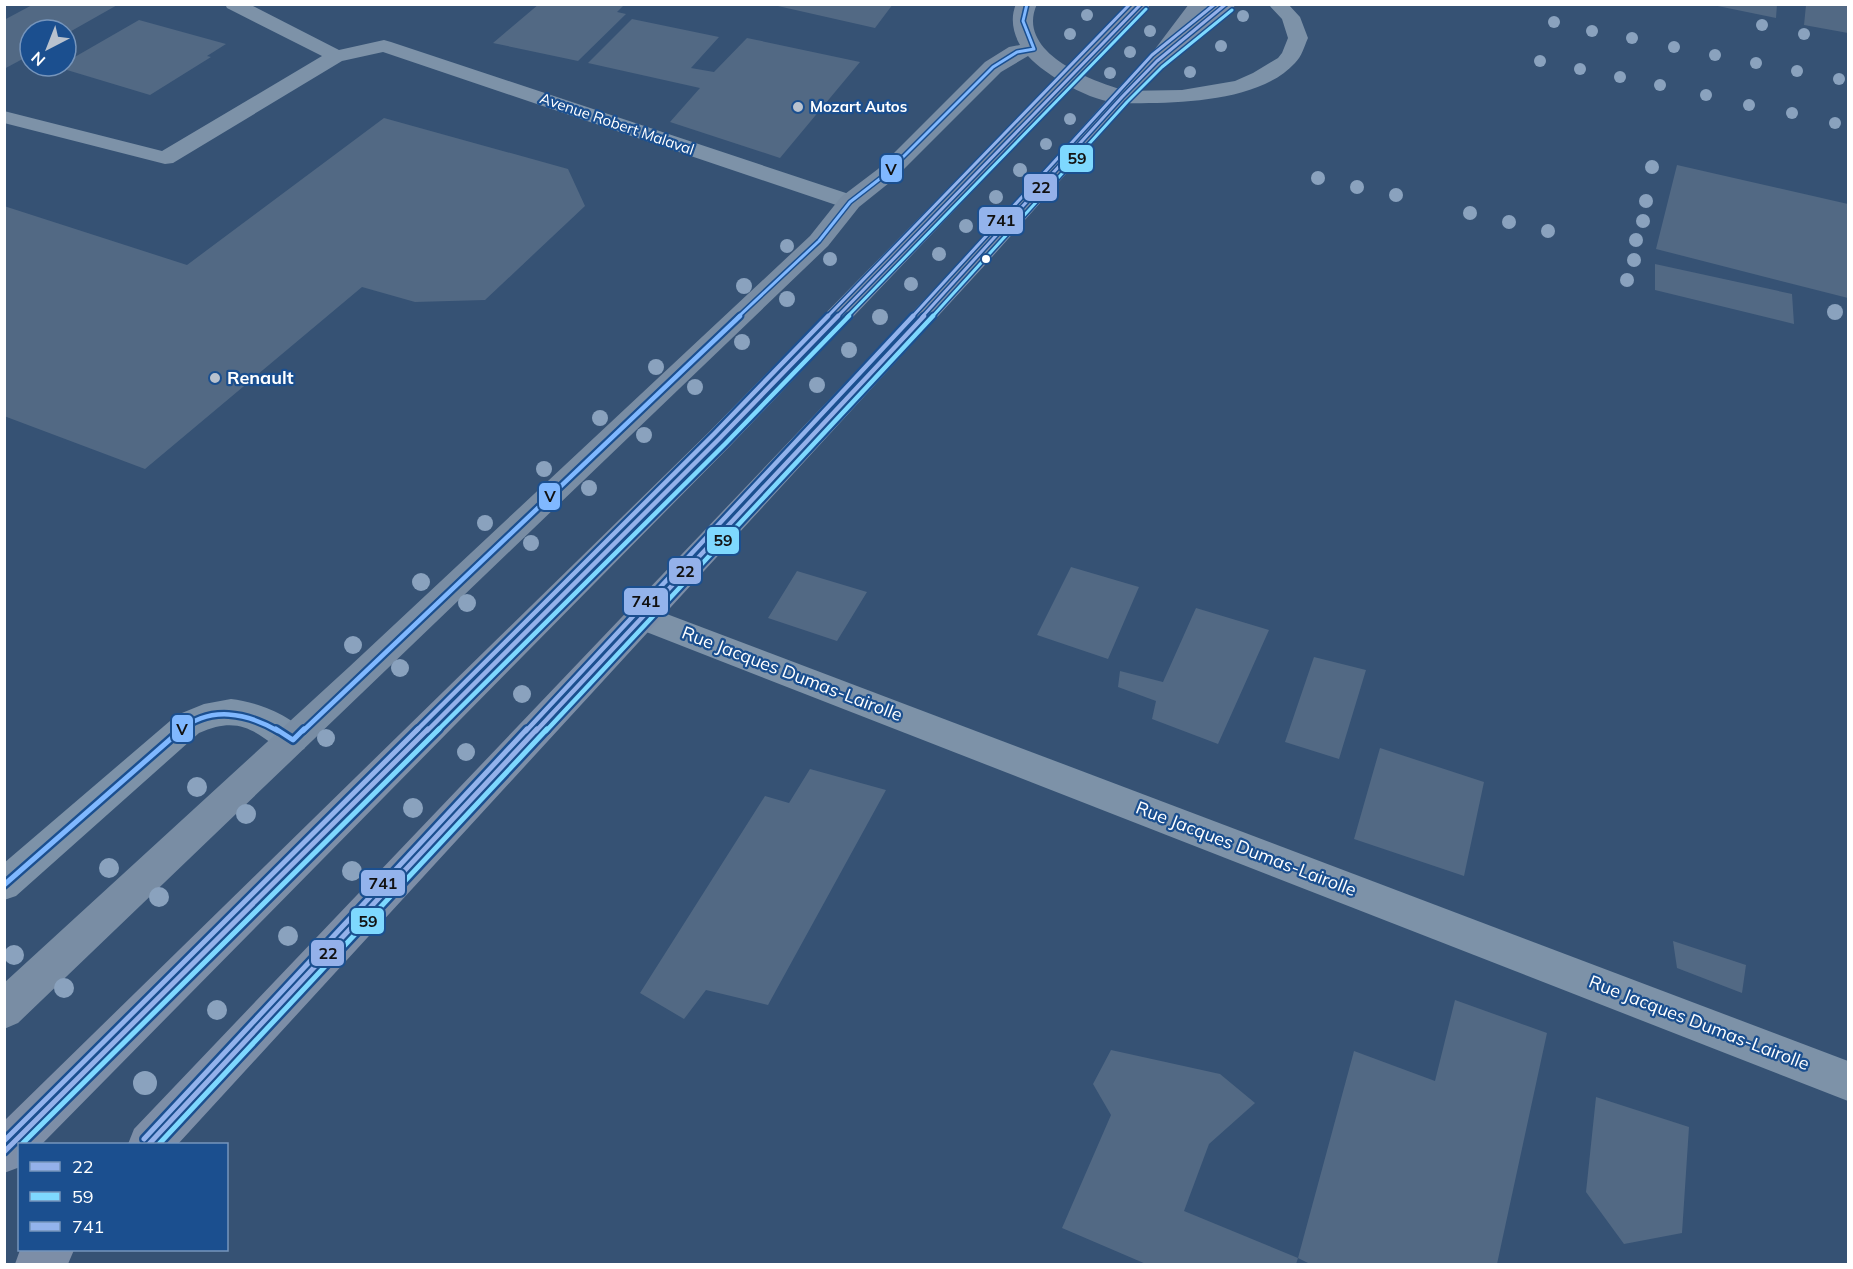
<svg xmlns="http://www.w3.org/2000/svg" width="1853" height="1269" font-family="Mulish,sans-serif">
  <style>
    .building { fill: #526984 }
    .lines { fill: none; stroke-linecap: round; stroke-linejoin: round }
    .lane { fill: #7d92a8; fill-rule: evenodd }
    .street { fill: #7d92a8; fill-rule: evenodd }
    .secondary { fill: #798da4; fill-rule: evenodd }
    .primary { fill: #7d8ea7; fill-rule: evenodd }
    .bus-1-far2-casing { stroke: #1b4f8f; stroke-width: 6 }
    .bus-1-far1-casing { stroke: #1b4f8f; stroke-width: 9 }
    .bus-1-casing { stroke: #1b4f8f; stroke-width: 10 }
    .bus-2-far2-casing { stroke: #1b4f8f; stroke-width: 6 }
    .bus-2-far1-casing { stroke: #1b4f8f; stroke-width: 9 }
    .bus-2-casing { stroke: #1b4f8f; stroke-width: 10 }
    .bus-3-far2-casing { stroke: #1b4f8f; stroke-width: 6 }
    .bus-3-far1-casing { stroke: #1b4f8f; stroke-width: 9 }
    .bus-3-casing { stroke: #1b4f8f; stroke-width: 10 }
    .bus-4-far2-casing { stroke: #1b4f8f; stroke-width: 6 }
    .bus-4-far1-casing { stroke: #1b4f8f; stroke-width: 9 }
    .bus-4-casing { stroke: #1b4f8f; stroke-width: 10 }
    .bus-1-far2 { stroke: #94b1ea; stroke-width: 3 }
    .bus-1-far1 { stroke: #94b1ea; stroke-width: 4.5 }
    .bus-1 { stroke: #94b1ea; stroke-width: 5 }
    .bus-2-far2 { stroke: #7ed8fe; stroke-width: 3 }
    .bus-2-far1 { stroke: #7ed8fe; stroke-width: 4.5 }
    .bus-2 { stroke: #7ed8fe; stroke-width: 5 }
    .bus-3-far2 { stroke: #93b3ec; stroke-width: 3 }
    .bus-3-far1 { stroke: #93b3ec; stroke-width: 4.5 }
    .bus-3 { stroke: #93b3ec; stroke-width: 5 }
    .bus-4-far2 { stroke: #80b8ff; stroke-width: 3 }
    .bus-4-far1 { stroke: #80b8ff; stroke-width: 4.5 }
    .bus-4 { stroke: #80b8ff; stroke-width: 5 }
    .tree { fill: #8aa2be }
    .poi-dot { fill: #b9c2ce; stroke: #1b4f8f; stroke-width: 2 }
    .bus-dot { fill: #fff; stroke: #1b4f8f; stroke-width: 2 }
    .labels { text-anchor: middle; stroke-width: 4.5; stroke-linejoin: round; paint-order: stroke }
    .far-poi-label { font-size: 15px; font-weight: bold; fill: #fff; stroke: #1b4f8f; text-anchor: start }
    .far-street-label { font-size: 15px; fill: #fff; stroke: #1b4f8f }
    .poi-label { font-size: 18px; font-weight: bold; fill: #fff; stroke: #1b4f8f; text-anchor: start }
    .street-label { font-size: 18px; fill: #fff; stroke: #1b4f8f }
    .line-badge { stroke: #1b4f8f; stroke-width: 2 }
    .pale-badge-label { font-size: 16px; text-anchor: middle; font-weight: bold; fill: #111 }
  </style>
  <rect width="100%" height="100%" fill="#365274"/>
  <path class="building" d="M34 4H119L66 34V30H30V55L4 69V20Z
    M539 4H625L617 12 626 14 578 61 493 43Z
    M769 4H893L875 28Z
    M1708 4H1777L1776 18Z
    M1806 5H1848V33L1804 25Z
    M632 19 719 37 691 68 714 72 747 38 860 62 780 158 670 122 700 88 588 63Z
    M139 20 226 44 207 56 211 57 150 95 57 67 66 66V62Z
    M384 118 568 169 585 206 485 300 415 302 362 287 145 469 4 416V206L187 265Z
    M1677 165 1848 204V298L1656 249Z
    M1655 264 1792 294 1794 324 1655 290Z
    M1071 567 1139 587 1108 659 1037 635Z
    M797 571 867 592 837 641 768 618Z
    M1196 608 1269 630 1218 744 1152 719 1156 701 1118 687 1120 671 1163 682Z
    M1314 657 1366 670 1339 759 1285 742Z
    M1380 748 1484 782 1464 876 1354 839Z
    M810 769 886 790 768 1005 706 990 684 1019 640 993 765 796 789 803Z
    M1673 941 1746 965 1742 993 1677 968Z
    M1455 1000 1547 1033 1497 1264H1310L1298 1258 1354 1051 1435 1081Z
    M1111 1050 1220 1074 1255 1103 1209 1144 1184 1211 1298 1258 1296 1264H1146L1062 1228 1111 1115 1093 1084Z
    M1596 1097 1689 1127 1682 1233 1624 1244 1586 1192Z"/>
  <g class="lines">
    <path class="lane" d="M225 4H249L339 50 384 40 391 42 858 197 861 202 858 207 850 209 842 207 383 52 342 61 173 163 165 164 4 123V111L162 151 322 56 227 8Z
      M1268 4H1288L1300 17 1308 38C1304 47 1302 56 1295 63 1259 103 1172 104 1122 103L1115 101 1112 97 1115 93 1122 91 1182 90 1235 81 1253 73 1278 58 1282 53 1288 38 1282 19Z
      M231 699C257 702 297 716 309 740L304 749C267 762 259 705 199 733L16 896 4 900V863L177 715 204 704Z"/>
    <path class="street" d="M643 605 1848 1061V1101L631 626 627 617 631 608Z"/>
    <path class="secondary" d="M1016 4H1037C1014 54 1096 83 1130 92L1133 97 1130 102C1102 109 1047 77 1028 56L1001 72 894 179 859 207 828 246 18 1023 4 1029V983L349 667 810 236 841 197 878 169 985 62 1009 47 1020 45C1013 33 1010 18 1016 4Z
      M1189 4H1210L1165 66 1157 68 1149 66 1146 61Z"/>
    <path class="primary" d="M1129 4H1151L730 446 42 1144H20V1167L4 1173V1121L709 432Z
      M1214 4H1237L1165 66 1130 102 984 266 178 1144H128L134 1129 966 256 1114 92 1149 56Z
      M20 1250H74L68 1264H15Z"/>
    <defs>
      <path id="bus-1-far2" d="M837 317 1141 4
        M922 317 1122 97 1157 61 1226 4"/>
      <path id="bus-1-far1" d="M427 731 719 439 838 316
        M536 731 924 316"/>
      <path id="bus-1" d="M149 1144 537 729
        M4 1152 428 729"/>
      <path id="bus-2-far2" d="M847 317 1146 9
        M932 317 1127 102 1162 67 1232 10"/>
      <path id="bus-2-far1" d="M437 731 725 444 849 316
        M546 731 933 316"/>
      <path id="bus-2" d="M22 1144 439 729
        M159 1144 547 729"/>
      <path id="bus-3-far2" d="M827 317 1130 4
        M912 317 1152 55 1215 4"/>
      <path id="bus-3-far1" d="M416 731 714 434 828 316
        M526 731 913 316"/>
      <path id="bus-3" d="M144 1139 527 729
        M4 1141 418 729"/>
      <path id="bus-4-far2" d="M738 317 819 241 850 202 886 174 993 67 1017 52 1034 49 1023 21 1027 4"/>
      <path id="bus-4-far1" d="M180 731C210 705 247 713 278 731
        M303 731 740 316"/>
      <path id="bus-4" d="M276 729 293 740 304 729
        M4 885 182 729"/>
    </defs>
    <use href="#bus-1-far2" class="bus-1-far2-casing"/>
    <use href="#bus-1-far1" class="bus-1-far1-casing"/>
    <use href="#bus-1" class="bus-1-casing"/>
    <use href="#bus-2-far2" class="bus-2-far2-casing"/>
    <use href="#bus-2-far1" class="bus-2-far1-casing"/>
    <use href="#bus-2" class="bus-2-casing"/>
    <use href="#bus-3-far2" class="bus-3-far2-casing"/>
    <use href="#bus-3-far1" class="bus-3-far1-casing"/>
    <use href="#bus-3" class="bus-3-casing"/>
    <use href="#bus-4-far2" class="bus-4-far2-casing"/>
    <use href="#bus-4-far1" class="bus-4-far1-casing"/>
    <use href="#bus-4" class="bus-4-casing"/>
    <use href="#bus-1-far2" class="bus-1-far2"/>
    <use href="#bus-1-far1" class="bus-1-far1"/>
    <use href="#bus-1" class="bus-1"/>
    <use href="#bus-2-far2" class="bus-2-far2"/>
    <use href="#bus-2-far1" class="bus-2-far1"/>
    <use href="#bus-2" class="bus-2"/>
    <use href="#bus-3-far2" class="bus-3-far2"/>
    <use href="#bus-3-far1" class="bus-3-far1"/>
    <use href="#bus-3" class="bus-3"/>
    <use href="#bus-4-far2" class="bus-4-far2"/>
    <use href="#bus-4-far1" class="bus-4-far1"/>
    <use href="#bus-4" class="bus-4"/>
  </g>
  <g class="tree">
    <circle cx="1087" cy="15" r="6"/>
    <circle cx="1243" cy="16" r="6"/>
    <circle cx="1554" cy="22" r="6"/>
    <circle cx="1762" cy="25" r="6"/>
    <circle cx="1150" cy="31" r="6"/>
    <circle cx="1592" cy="31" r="6"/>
    <circle cx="1070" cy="34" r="6"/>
    <circle cx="1804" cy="34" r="6"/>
    <circle cx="1632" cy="38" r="6"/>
    <circle cx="1221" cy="46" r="6"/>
    <circle cx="1674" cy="47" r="6"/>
    <circle cx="1130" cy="52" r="6"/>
    <circle cx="1715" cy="55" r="6"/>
    <circle cx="1540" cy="61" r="6"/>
    <circle cx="1756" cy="63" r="6"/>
    <circle cx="1580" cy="69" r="6"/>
    <circle cx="1797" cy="71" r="6"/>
    <circle cx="1190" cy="72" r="6"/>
    <circle cx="1110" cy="73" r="6"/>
    <circle cx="1620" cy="77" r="6"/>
    <circle cx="1839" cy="79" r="6"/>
    <circle cx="1660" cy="85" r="6"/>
    <circle cx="1706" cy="95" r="6"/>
    <circle cx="1749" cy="105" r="6"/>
    <circle cx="1792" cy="113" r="6"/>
    <circle cx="1070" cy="119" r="6"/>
    <circle cx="1835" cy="123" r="6"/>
    <circle cx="1046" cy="144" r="6"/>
    <circle cx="1652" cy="167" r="7"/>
    <circle cx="1020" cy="170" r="7"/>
    <circle cx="1318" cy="178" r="7"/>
    <circle cx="1357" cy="187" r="7"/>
    <circle cx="1396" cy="195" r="7"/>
    <circle cx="996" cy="197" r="7"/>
    <circle cx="1646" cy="201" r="7"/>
    <circle cx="1470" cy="213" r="7"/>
    <circle cx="1643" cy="221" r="7"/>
    <circle cx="1509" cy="222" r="7"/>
    <circle cx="966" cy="226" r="7"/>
    <circle cx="1548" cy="231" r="7"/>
    <circle cx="1636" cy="240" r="7"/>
    <circle cx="787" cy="246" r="7"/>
    <circle cx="939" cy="254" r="7"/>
    <circle cx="830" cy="259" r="7"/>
    <circle cx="1634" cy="260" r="7"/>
    <circle cx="1627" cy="280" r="7"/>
    <circle cx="911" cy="284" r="7"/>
    <circle cx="744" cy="286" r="8"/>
    <circle cx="787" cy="299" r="8"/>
    <circle cx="1835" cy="312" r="8"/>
    <circle cx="880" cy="317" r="8"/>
    <circle cx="742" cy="342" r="8"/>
    <circle cx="849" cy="350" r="8"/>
    <circle cx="656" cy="367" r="8"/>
    <circle cx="817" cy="385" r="8"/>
    <circle cx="695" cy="387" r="8"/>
    <circle cx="600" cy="418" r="8"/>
    <circle cx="644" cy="435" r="8"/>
    <circle cx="544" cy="469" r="8"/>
    <circle cx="589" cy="488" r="8"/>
    <circle cx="485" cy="523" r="8"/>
    <circle cx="531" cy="543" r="8"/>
    <circle cx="421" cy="582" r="9"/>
    <circle cx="467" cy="603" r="9"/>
    <circle cx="353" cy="645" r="9"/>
    <circle cx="400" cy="668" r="9"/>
    <circle cx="522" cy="694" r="9"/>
    <circle cx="326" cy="738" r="9"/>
    <circle cx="466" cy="752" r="9"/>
    <circle cx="197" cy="787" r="10"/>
    <circle cx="413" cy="808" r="10"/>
    <circle cx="246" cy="814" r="10"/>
    <circle cx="109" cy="868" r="10"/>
    <circle cx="352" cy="871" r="10"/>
    <circle cx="159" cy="897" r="10"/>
    <circle cx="288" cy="936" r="10"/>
    <circle cx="14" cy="955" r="10"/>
    <circle cx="64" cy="988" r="10"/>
    <circle cx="217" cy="1010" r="10"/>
    <circle cx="145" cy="1083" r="12"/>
  </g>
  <g class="poi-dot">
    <circle cx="798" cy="107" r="6"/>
    <circle cx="215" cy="378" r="6"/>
  </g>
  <circle class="bus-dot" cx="986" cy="259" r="5"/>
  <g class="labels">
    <g class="far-poi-label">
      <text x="810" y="112">Mozart Autos</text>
    </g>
    <g class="far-street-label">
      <text transform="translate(617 124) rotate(19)" y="5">Avenue Robert Malaval</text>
    </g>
    <g class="poi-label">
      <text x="227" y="384">Renault</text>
    </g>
    <g class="street-label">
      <text transform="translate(792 674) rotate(21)" y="6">Rue Jacques Dumas-Lairolle</text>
      <text transform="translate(1246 849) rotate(21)" y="6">Rue Jacques Dumas-Lairolle</text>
      <text transform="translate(1699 1023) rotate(21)" y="6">Rue Jacques Dumas-Lairolle</text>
    </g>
  </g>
  <g class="line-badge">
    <rect x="1059" y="144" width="35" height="29" rx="6" fill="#7ed8fe"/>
    <rect x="880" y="154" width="23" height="29" rx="6" fill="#80b8ff"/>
    <rect x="1023" y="173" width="35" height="29" rx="6" fill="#94b1ea"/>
    <rect x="978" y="206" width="46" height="29" rx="6" fill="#93b3ec"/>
    <rect x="538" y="482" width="23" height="29" rx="6" fill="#80b8ff"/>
    <rect x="706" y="526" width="34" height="29" rx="6" fill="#7ed8fe"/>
    <rect x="668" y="557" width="34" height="28" rx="6" fill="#94b1ea"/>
    <rect x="623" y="587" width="46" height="29" rx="6" fill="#93b3ec"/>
    <rect x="171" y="714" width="23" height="29" rx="6" fill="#80b8ff"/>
    <rect x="360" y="869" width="46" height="28" rx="6" fill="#93b3ec"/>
    <rect x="350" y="907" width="35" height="28" rx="6" fill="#7ed8fe"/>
    <rect x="310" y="939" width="35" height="28" rx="6" fill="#94b1ea"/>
  </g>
  <g class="pale-badge-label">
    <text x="1077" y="164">59</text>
    <text x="891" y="175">V</text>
    <text x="1041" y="193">22</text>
    <text x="1001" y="226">741</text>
    <text x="550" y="502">V</text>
    <text x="723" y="546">59</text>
    <text x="685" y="577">22</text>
    <text x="646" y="607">741</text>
    <text x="182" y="735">V</text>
    <text x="383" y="889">741</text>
    <text x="368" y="927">59</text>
    <text x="328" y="959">22</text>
  </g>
  <rect width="1853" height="1269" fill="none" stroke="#ffffff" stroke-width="12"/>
  <rect x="18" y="1143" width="210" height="108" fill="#1b4f8f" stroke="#7695bc" stroke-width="1.5"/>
  <rect x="30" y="1162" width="30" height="9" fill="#94b1ea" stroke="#7695bc" stroke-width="1.5"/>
  <text x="72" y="1173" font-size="18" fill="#ffffff">22</text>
  <rect x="30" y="1192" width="30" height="9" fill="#7ed8fe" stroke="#7695bc" stroke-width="1.5"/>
  <text x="72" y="1203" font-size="18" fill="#ffffff">59</text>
  <rect x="30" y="1222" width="30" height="9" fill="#93b3ec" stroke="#7695bc" stroke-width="1.5"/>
  <text x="72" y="1233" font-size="18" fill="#ffffff">741</text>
  <g transform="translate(48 48) rotate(222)"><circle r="28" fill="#1b4f8f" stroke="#7695bc" stroke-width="1.5"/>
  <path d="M0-4.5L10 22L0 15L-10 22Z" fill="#b9c2ce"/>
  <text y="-9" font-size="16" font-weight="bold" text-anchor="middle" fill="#ffffff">N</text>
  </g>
</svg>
